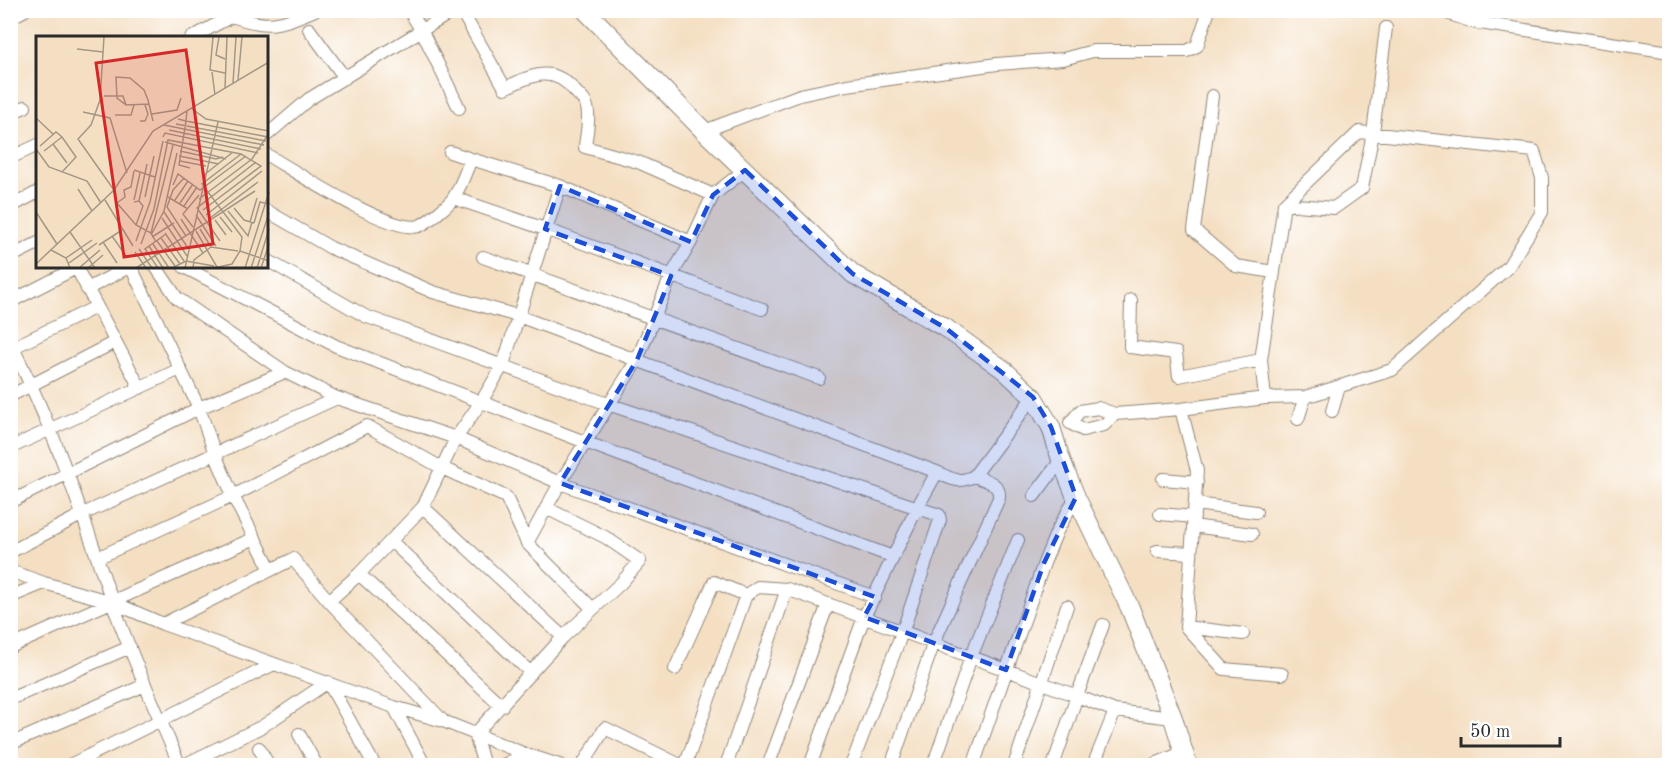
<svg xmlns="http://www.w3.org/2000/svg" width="1680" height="776" font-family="'Old Standard TT',serif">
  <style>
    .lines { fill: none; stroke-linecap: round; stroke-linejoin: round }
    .street-casing { stroke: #908576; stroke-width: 14 }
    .secondary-casing { stroke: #908576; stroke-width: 20 }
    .street { stroke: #fff; stroke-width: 12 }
    .secondary { stroke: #fff; stroke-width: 18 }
    .marked { fill: #1d4ed8; fill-opacity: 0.2; stroke: #1d4ed8; stroke-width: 4.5; stroke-dasharray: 12 8; stroke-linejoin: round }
    .inset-road { fill: none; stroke: #a49786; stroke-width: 1.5 }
    .view { fill: #d62828; fill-opacity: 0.15; stroke: #d62828; stroke-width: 3 }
    .inset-edge { fill: none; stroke: #2b2b2b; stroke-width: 3 }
  </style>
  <rect width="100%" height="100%" fill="#fff"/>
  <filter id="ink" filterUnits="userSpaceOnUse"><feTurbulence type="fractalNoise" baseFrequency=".0167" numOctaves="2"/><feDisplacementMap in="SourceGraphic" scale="12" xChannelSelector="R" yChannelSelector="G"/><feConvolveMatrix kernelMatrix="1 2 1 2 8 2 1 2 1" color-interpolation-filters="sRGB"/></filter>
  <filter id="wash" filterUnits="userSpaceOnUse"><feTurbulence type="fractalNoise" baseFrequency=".008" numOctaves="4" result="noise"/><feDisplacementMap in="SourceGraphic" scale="24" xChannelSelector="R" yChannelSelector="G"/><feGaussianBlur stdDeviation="1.35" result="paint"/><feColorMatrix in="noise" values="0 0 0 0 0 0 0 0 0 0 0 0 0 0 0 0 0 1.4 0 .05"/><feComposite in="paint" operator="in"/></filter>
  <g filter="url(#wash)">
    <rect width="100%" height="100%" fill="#f4dfc2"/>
  </g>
  <g filter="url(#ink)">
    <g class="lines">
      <defs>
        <path id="street" d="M409 10 422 31 459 108
          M461 10 505 88C530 76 552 64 574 90 577 94 584 99 586 104 591 116 586 135 585 147L638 162 713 195
          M1438 10 1473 22 1670 52
          M10 18 25 10
          M309 29 345 78
          M191 38 232 16C269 29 279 25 315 10
          M1212 96 1194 230 1236 266 1274 272
          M10 113 25 107
          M704 131 800 95 847 85 997 64 1063 59 1093 51H1187L1197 46 1209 10
          M267 135 309 99 455 10
          M267 155C295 171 390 234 419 226 427 223 450 204 454 197 461 186 466 171 471 159L450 152
          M10 158 38 145
          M471 159 560 186 691 242
          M454 198 545 229 762 309
          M1284 204 1334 208 1362 188 1373 133 1386 28
          M10 207 38 192
          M267 211 331 248 433 292 518 316 937 472
          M10 257 38 243
          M483 257 819 378
          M267 260 365 316 608 404 939 515 940 520 903 630 851 766
          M76 267 140 388
          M131 267 199 408 215 454 233 496 271 570
          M156 267 177 298 285 372 337 398 456 438 560 483 875 597
          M184 267 336 346 585 442 893 557
          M87 289 129 267
          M1131 300 1130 347 1176 353 1179 376 1261 360
          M10 302 76 268
          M10 342C53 426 82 513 112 601 131 657 157 711 180 766
          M10 349 96 307
          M10 396 115 342
          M1098 408 1115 414 1104 425 1083 430 1070 423 1080 411Z
          M1181 409 1197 471 1186 627 1224 669 1282 674
          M1332 411 1339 387
          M1115 414 1181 409 1265 398 1305 397 1392 370 1508 267 1542 212V178L1534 151 1359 132 1284 204 1261 360 1265 398
          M1298 419 1305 397
          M10 448 180 369
          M1163 479 1197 482
          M1034 496 1061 460
          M10 502 199 408 285 372
          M1195 504 1256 512
          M423 507 563 637
          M1160 514 1194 517
          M1193 526 1252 534
          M391 541 531 673
          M527 543 560 483 637 360 671 276 691 242 713 195 745 170
          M1157 551 1191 553
          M10 552 83 514 337 398
          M99 557 233 496 367 426 442 468 506 497 527 543 593 609
          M10 571 44 583 112 602 163 624 394 707 443 721 525 754 562 766
          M359 574 502 706
          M10 597 44 583
          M329 601 359 574 423 507 456 438 481 402 503 365 560 186
          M163 624 293 559 329 601 442 720
          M1103 625 1077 696 1115 711 1173 718
          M1186 627 1243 634
          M10 647 255 538
          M675 669 714 582 746 595 758 587 787 589 1077 696 1053 766
          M10 699 130 647
          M394 707 425 766
          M299 734 317 766
          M10 744 145 685
          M259 748 269 766
          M68 766 274 664
          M182 766 263 726 328 682 375 766
          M484 766 475 734 563 637 621 583 640 561 605 537 546 508
          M502 766 525 754 531 766
          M582 766 605 728 682 766
          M685 766 746 595
          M726 766 787 589
          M768 766 828 604
          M810 766 864 617 917 508 937 472C951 479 958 484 974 476L1033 397
          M891 766 934 642 999 498C1001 483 985 480 974 476
          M933 766 971 657 1018 540
          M973 766 1044 563 1057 531 1076 497
          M1014 766 1067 606
          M1093 766 1115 711
          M1150 766 1184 752"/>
        <path id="secondary" d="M585 10 704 131 853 274 947 329 1004 370 1033 397 1051 427 1061 460 1076 497 1130 608 1173 718 1188 766"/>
      </defs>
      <use href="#street" class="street-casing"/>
      <use href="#secondary" class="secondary-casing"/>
      <use href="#street" class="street"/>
      <use href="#secondary" class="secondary"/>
    </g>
  </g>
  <path class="marked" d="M745 170 853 274 947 329 1033 397 1051 427 1076 497 1044 563 1006 670 864 617 875 597 560 483 637 360 671 276 545 229 560 186 691 242 713 195Z"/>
  <g transform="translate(36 36)">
    <rect width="232" height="232" fill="#f4dfc2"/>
    <path class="inset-road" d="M68 1 64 64 55 89 42 103 78 154M177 1 174 34 189 37M183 1 180 19 189 23M41 13 67 16M176 36 179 59M202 44 206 1M197 47 200 1M189 52 191 1M68 60H87L90 69M113 68 90 69 81 62 80 41 94 42 108 54 112 64 117 85M155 72 170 83 233 95M47 76 74 82 91 137M116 78 141 74 145 62M79 79H95L98 69M0 82 17 98M142 83 150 85 151 74M104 85H109L112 78 109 69M140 88 230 105M128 89 228 109M133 94 225 113M127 101 129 97 222 117M129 106 190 123M17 108 31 127M4 110 20 96 26 101 40 121 26 136M0 113 13 131 51 145 65 167M8 115 26 101M144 115 180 123 187 121M143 120 183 128M144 125 170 130M154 132 143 129 150 85 232 101M98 134 119 141M98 135 95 151 88 154 89 161 81 167 100 189 115 197 120 206M168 139 197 116M148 142 137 154 131 171 150 200M137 149 142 138 164 154 210 120M42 153 56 175M109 161 118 120M132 161 152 173M163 163 216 123 233 97M69 164 97 210M98 164 104 137M139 164 152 145M103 165 111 128M98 166 103 165 107 170 100 189M144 167 157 148M148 170 161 151M198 172 208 184 218 187M192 175 212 200 216 186M0 176 21 208M128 176 152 212M160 179 180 210M170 179 226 135M184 181 196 196M126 182 151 220M174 182 222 146M145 183 167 217M179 184 190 199M214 186 221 162M218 187 224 166 233 168M157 191 147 178 163 159M164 193 175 211M160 195 181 231M34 196 59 232M115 197 137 109M129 197 148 225M115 199 128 175 141 117M76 200 90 220M116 201 138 187M125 202 144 228M100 205 114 166 127 105M121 205 139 230M184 205 161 172 220 126M67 206 81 227M105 208 118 173 132 104 205 118 225 130 167 174M117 208 133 232M63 209 86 194M113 210 127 232M103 213 116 232M15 214 30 222 34 232M204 215 233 225M99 216 110 232M30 222 56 204M33 227 61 207M0 228 78 154 117 95 233 26M43 232 64 214M52 232 67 219M100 232 219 155M122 232 109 213 130 198M136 232 150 225 178 230M149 232 182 86M157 232 158 224 175 211 202 215M178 232 196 228 204 215 206 201 166 148 205 118M209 232 233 156M215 232 233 177M221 232 233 193M225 232 233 208"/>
    <path class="view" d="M150 14 177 208 88 221 60 27Z"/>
    <rect width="232" height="232" class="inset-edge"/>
  </g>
  <rect width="1680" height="776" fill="none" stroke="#fff" stroke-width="36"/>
  <path d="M1461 737v9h99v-9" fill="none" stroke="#2b2b2b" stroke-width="3"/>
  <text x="1470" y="737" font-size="18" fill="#2b2b2b" stroke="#ffffff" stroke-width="4.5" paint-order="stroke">50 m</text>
</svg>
